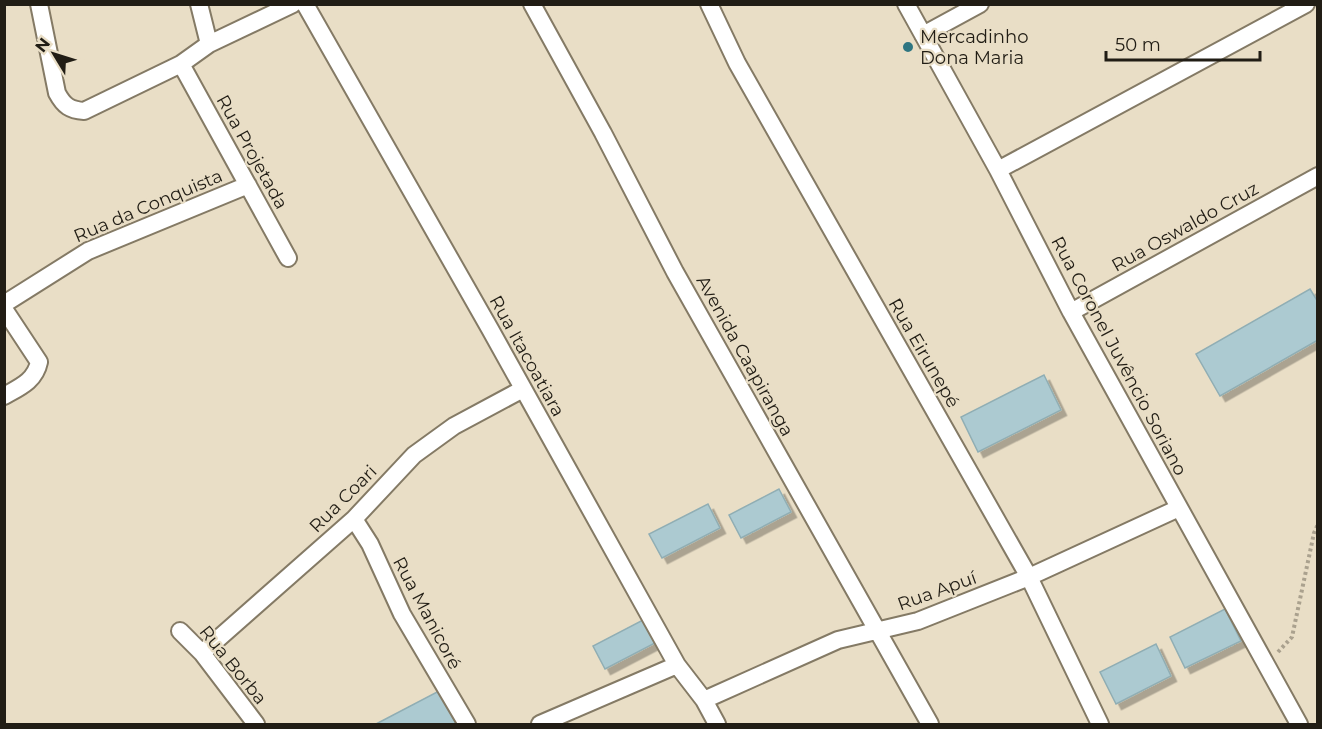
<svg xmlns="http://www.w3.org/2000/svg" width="1322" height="729" font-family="Montserrat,sans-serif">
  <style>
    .building { fill: #accad1; stroke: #90aeb4; stroke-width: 1.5; filter: url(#shadow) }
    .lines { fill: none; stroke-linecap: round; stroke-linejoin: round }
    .minor-casing { stroke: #847a65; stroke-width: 20 }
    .path { stroke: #aaa18e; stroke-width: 4; stroke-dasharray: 3 3; stroke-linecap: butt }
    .minor { stroke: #fff; stroke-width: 16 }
    .poi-dot { fill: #2e7581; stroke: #e9dec6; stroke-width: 2 }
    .labels { text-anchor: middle; stroke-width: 4.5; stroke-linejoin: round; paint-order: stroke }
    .poi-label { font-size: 18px; fill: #211d15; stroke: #e9dec6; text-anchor: start }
    .street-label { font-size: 18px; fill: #211d15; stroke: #e9dec6 }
  </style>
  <defs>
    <filter id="shadow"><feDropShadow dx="5.5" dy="5.5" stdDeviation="0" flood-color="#0004"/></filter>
  </defs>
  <rect width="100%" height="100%" fill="#e9dec6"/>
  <path class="building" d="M1310 289 1318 302V340L1220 396 1196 354Z
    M1044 375 1061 410 978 452 961 417Z
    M779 489 791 512 741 538 729 515Z
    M708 504 720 528 662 558 649 534Z
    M1225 609 1241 641 1185 668 1170 637Z
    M643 620 655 643 605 669 593 646Z
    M1156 644 1171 676 1116 704 1100 672Z
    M439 691 456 724H376Z"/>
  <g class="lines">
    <defs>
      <path id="minor" d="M39 4 57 93C64 106 70 110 84 111L181 64 209 44 293 4
        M199 4 209 44
        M305 4 490 329 677 665 704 700 717 724
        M532 4 603 133 675 272 930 724
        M709 4 737 63 1029 577 1100 724
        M906 4 998 170 1071 312 1299 724
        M923 35 980 4
        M181 64 288 258
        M998 170 1306 4
        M4 304 88 251 248 185
        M4 309 39 362C35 381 20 387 4 396
        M1071 312 1318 176
        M354 519 370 544 402 614 467 724
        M180 631 202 653 256 724
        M202 653 354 519 414 455 454 426 523 389
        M704 700 838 640 918 621 1029 577 1179 508
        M540 724 677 665"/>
    </defs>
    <use href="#minor" class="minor-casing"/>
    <path class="path" d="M1278 652 1292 637 1314 533 1318 524"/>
    <use href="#minor" class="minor"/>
  </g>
  <circle class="poi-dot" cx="908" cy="47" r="6"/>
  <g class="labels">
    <g class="poi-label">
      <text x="920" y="43">Mercadinho<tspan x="920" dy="21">Dona Maria</tspan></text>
    </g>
    <g class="street-label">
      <text transform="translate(252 152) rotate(61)" y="6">Rua Projetada</text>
      <text transform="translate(148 206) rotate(-23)" y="6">Rua da Conquista</text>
      <text transform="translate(1185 227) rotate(-29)" y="6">Rua Oswaldo Cruz</text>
      <text transform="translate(924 353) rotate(60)" y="6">Rua Eirunepé</text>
      <text transform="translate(527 356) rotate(61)" y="6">Rua Itacoatiara</text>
      <text transform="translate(745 356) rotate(61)" y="6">Avenida Caapiranga</text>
      <text transform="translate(1119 356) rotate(62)" y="6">Rua Coronel Juvêncio Soriano</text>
      <text transform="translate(343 499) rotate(-45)" y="6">Rua Coari</text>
      <text transform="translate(937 591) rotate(-20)" y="6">Rua Apuí</text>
      <text transform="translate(427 613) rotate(62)" y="6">Rua Manicoré</text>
      <text transform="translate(233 665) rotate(51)" y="6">Rua Borba</text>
    </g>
  </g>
  <rect width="1322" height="729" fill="none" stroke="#211d15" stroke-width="12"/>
  <g transform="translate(54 54) rotate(308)" stroke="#e9dec6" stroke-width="4.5" paint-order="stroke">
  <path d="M0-4.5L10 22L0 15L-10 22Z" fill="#211d15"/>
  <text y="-9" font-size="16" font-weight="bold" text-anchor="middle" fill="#211d15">N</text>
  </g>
  <path d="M1106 51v9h154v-9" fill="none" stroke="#211d15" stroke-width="3"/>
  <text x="1115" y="51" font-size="18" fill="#211d15" stroke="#e9dec6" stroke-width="4.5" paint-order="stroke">50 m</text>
</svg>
